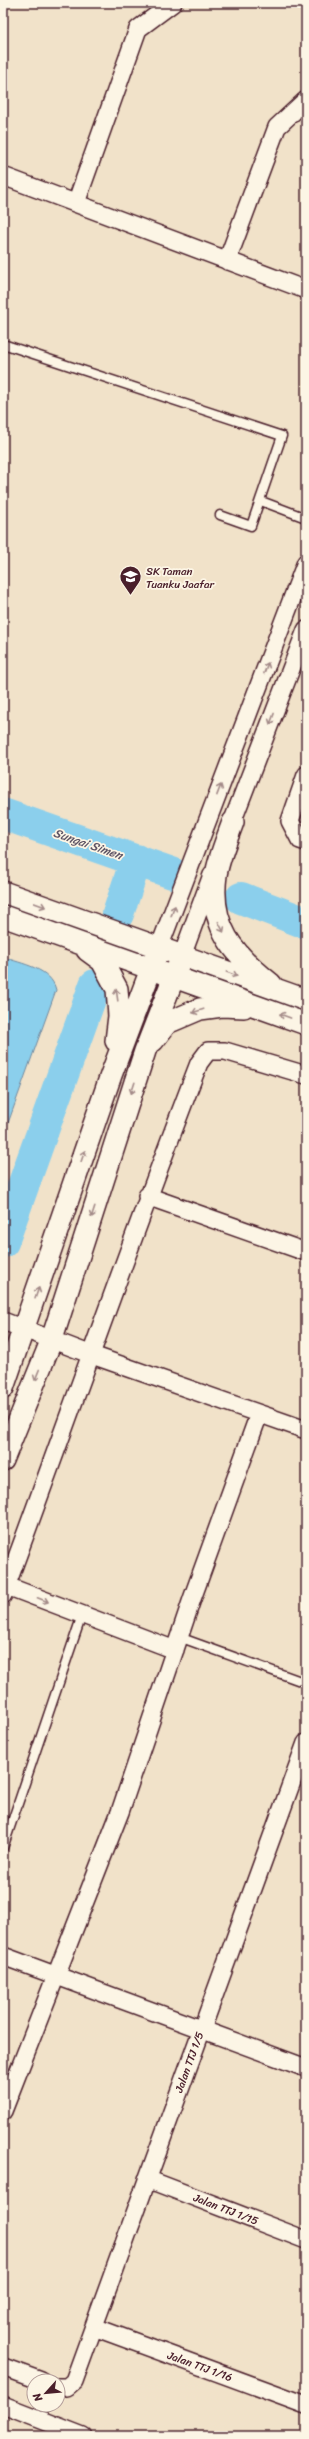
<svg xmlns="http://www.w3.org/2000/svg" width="309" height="2439" font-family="Sriracha,sans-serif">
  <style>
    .water { fill: #8bcfec; stroke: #71899f }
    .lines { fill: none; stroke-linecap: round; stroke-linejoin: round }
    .river { stroke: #8bcfec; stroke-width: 32 }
    .service-casing { stroke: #4a1f2b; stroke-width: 11 }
    .minor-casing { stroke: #4a1f2b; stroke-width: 20 }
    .tertiary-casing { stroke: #4a1f2b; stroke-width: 24 }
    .service { stroke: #fcf5e5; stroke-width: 8 }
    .minor { stroke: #fcf5e5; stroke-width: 17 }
    .tertiary { stroke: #fcf5e5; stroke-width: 21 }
    .oneway { stroke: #a38a88 }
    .labels { text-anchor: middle; stroke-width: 3.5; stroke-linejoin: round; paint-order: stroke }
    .poi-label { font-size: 11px; fill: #4a1f2b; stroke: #fcf5e5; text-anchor: start }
    .street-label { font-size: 11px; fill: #4a1f2b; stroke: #fcf5e5 }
    .water-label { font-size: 12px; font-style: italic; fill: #5e5465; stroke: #fcf5e5 }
  </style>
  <rect width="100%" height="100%" fill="#f1e2c9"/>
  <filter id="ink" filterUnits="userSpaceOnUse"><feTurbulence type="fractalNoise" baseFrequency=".025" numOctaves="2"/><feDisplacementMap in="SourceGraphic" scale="8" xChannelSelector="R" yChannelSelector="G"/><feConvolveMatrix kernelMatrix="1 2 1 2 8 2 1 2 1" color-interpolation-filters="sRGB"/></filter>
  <g filter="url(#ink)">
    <path class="water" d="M3 957C22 964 51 968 56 990L3 1137Z"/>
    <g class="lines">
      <path class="river" d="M3 814 172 873
        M241 898 306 923
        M118 914 136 860
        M3 1242 95 985"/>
      <defs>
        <path id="service" d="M3 344 282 436 251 526 220 515
          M261 501 306 518
          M179 1637 306 1683
          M3 1848 82 1615"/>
        <path id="minor" d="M3 176 306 290
          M76 203 138 29 173 3
          M227 261 277 127 306 100
          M306 775 290 821 300 840 306 842
          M228 833 306 630
          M159 948 306 562
          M182 956 212 875
          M147 1196 306 1252
          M3 1321 92 1355 306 1430
          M7 1586 175 1650
          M3 1595C69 1418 131 1239 199 1063L208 1051H225L306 1075
          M3 1956 306 2068
          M3 2111 120 1812 192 1599 259 1414
          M147 2179 306 2240
          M94 2327 306 2405
          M3 2367 41 2381
          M58 2387H67L74 2381 306 1743
          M3 2405 83 2436"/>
        <path id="tertiary" d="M233 822C227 839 219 857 216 875 209 926 233 954 271 984
          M3 892 306 1000
          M3 916 306 1024
          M87 950 102 961 117 989 119 1016 116 1041
          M153 1041 167 1023 200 1009 222 1006 244 1007
          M3 1388 111 1075 159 948
          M3 1460 52 1339 145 1051 182 956"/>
      </defs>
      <use href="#service" class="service-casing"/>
      <use href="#minor" class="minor-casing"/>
      <use href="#tertiary" class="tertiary-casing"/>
      <use href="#service" class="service"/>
      <use href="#minor" class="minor"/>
      <use href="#tertiary" class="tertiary"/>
    </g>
    <defs><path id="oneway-shaft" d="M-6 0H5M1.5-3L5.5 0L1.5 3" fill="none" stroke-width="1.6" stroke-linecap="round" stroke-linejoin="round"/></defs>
    <g class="oneway">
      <use href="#oneway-shaft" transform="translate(266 668) rotate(-69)"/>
      <use href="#oneway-shaft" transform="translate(272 719) rotate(111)"/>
      <use href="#oneway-shaft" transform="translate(219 790) rotate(-69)"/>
      <use href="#oneway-shaft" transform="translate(40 905) rotate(20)"/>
      <use href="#oneway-shaft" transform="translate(173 911) rotate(-69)"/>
      <use href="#oneway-shaft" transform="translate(221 927) rotate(63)"/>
      <use href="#oneway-shaft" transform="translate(232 974) rotate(20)"/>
      <use href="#oneway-shaft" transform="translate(117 995) rotate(-98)"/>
      <use href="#oneway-shaft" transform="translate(198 1011) rotate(162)"/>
      <use href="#oneway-shaft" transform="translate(285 1016) rotate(-160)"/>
      <use href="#oneway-shaft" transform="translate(133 1088) rotate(108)"/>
      <use href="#oneway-shaft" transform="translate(83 1156) rotate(-71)"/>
      <use href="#oneway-shaft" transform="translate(93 1212) rotate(108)"/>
      <use href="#oneway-shaft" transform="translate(37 1293) rotate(-71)"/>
      <use href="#oneway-shaft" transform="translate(37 1375) rotate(112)"/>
      <use href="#oneway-shaft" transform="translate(43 1600) rotate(21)"/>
    </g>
  </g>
  <defs>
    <symbol id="school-pin" viewBox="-11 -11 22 30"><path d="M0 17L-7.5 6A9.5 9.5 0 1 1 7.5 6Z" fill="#4a1f2b" stroke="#fcf5e5"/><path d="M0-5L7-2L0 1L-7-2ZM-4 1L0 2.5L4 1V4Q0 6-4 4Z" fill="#fff"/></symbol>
  </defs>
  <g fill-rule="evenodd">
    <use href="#school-pin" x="118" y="564" width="25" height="34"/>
  </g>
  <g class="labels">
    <g class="poi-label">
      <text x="146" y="575">SK Taman<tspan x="146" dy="13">Tuanku Jaafar</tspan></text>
    </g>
    <g class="street-label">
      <text transform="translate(189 2062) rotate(-70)" y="4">Jalan TTJ 1/5</text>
      <text transform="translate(226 2209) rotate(21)" y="4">Jalan TTJ 1/15</text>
      <text transform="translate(200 2366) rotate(20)" y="4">Jalan TTJ 1/16</text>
    </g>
    <g class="water-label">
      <text transform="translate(88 844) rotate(19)" y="4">Sungai Simen</text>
    </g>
  </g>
  <rect width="309" height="2439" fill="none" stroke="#fcf5e5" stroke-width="16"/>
  <rect x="8" y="8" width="293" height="2423" fill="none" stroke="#4a1f2b" stroke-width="1.5" filter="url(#ink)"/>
  <g transform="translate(46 2393) rotate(243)"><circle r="19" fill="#fcf5e5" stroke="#b59f9b"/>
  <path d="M0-3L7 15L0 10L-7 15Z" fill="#4a1f2b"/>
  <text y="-6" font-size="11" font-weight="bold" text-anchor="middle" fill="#4a1f2b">N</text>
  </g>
</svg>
